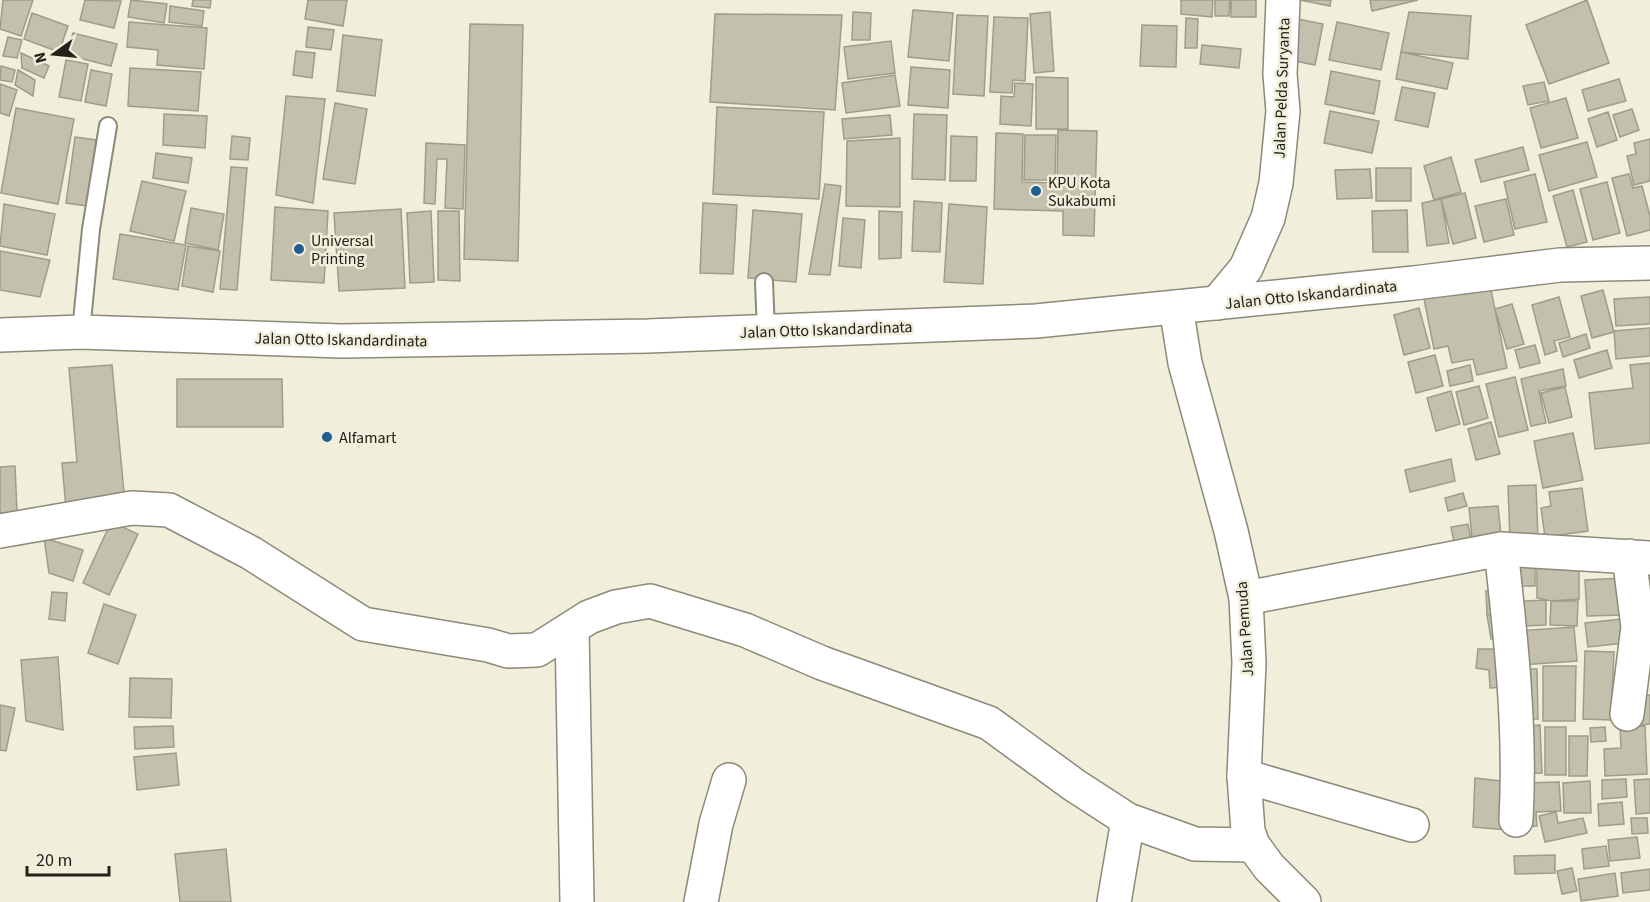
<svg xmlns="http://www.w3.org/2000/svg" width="1650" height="902" font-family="'Source Sans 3',sans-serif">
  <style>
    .building { fill: #c3c0ad; stroke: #9f9c8b; stroke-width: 1.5 }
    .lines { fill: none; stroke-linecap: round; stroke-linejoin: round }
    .service-casing { stroke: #8c8a78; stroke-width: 20 }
    .minor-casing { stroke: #8c8a78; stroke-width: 36 }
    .tertiary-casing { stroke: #8c8a78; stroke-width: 36 }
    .secondary-casing { stroke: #8c8a78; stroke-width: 36 }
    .service { stroke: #fff; stroke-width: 16 }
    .minor { stroke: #fff; stroke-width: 33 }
    .tertiary { stroke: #fff; stroke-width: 33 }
    .secondary { stroke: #fff; stroke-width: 33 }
    .poi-dot { fill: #205d93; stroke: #f1eedb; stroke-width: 2 }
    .labels { text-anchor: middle; stroke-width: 5; stroke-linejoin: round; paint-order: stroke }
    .street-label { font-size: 16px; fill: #22211a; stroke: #f1eedb }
    .poi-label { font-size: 16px; fill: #22211a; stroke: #f1eedb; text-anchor: start }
  </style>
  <rect width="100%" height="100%" fill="#f1eedb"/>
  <path class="building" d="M3 0H33L21 36 0 29Z
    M85 0 121 1 114 28 80 20Z
    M131 0 167 4 164 23 128 17Z
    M193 0H211L210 8 192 6Z
    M308 0H347L343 26 305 19Z
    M1181 0H1213L1212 17 1181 14Z
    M1215 0H1230L1229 16H1215Z
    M1231 0H1256V17H1231Z
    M1300 0H1331L1330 6Z
    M1370 0H1418L1372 11Z
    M1587 0 1609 63 1549 84 1526 25Z
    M170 6 204 11 202 26 169 22Z
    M913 10 953 13 949 61 908 57Z
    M853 12 871 13 870 40H852Z
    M1050 12 1054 71 1034 73 1030 14Z
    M1409 12 1471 16 1468 59 1401 52Z
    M32 13 68 26 59 52 24 39Z
    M715 14 842 15 835 110 710 102Z
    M957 15 988 16 984 96 953 94Z
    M994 17 1028 18 1025 81 1013 80 1012 93 990 92Z
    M1186 18 1198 19 1197 48H1185Z
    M1293 18 1323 24 1315 65 1285 59Z
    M129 22 207 28 204 69 157 65 158 50 127 47Z
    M1337 22 1389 33 1381 70 1329 60Z
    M470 24 523 25 518 261 464 259Z
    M1142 25 1177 26 1176 67 1140 66Z
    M308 27 334 30 331 50 306 47Z
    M73 33 117 44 111 66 67 55Z
    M343 35 382 40 375 96 337 91Z
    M8 37 22 40 17 58 3 56Z
    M891 41 895 73 848 79 844 47Z
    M1202 45 1241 49 1239 68 1200 64Z
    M296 51 315 53 312 78 293 75Z
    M1401 52 1453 63 1447 89 1396 79Z
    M21 53 49 66 44 78 22 68Z
    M66 60 88 64 81 101 59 97Z
    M1 66 15 70 12 82 0 80Z
    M911 67 950 70 948 108 908 105Z
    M130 68 201 72 198 111 128 106Z
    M18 70 35 80 33 96 15 85Z
    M91 70 112 74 106 106 85 102Z
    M1331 71 1380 81 1374 114 1325 104Z
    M895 75 900 106 846 113 842 83Z
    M1036 77 1068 78V129H1036Z
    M1619 79 1626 101 1588 111 1582 90Z
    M1544 82 1549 101 1528 105 1523 86Z
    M1015 83 1033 84 1031 126 1000 124 1001 96 1014 97Z
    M0 84 17 90 9 116 0 113Z
    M1402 87 1435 93 1428 127 1395 120Z
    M286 96 325 99 313 203 276 195Z
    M1566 98 1578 138 1541 148 1530 108Z
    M335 103 367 109 355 184 323 179Z
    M717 107 824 112 819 199 713 194Z
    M16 108 74 119 58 204 1 193Z
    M1632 109 1639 130 1620 137 1613 115Z
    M1330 111 1379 121 1372 153 1324 143Z
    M1608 112 1617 140 1597 147 1588 119Z
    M164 114 207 116 205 148 163 145Z
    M914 114 947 115 945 180 912 179Z
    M890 115 892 135 844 139 842 119Z
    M1058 130 1097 131 1094 236 1063 235V211L994 209 996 133 1023 134 1022 182 1057 183Z
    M1025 135H1056L1055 180H1024Z
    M232 136 250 138 248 160 230 159Z
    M951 136 977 137 976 181H950Z
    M75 137 96 140 87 206 66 203Z
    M900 138V207L846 206 847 141Z
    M1650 139V181L1634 185 1627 156 1636 154 1634 143Z
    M1587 142 1597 177 1549 191 1539 155Z
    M426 143 465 145 463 209 445 208 447 159H437L435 204 424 203Z
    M1523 147 1529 170 1481 182 1475 160Z
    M156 153 192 158 188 183 153 178Z
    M1451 157 1461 192 1434 200 1424 166Z
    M231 167 247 168 237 290 220 289Z
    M1376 168H1411V201H1376Z
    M1370 169 1372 198 1337 199 1335 170Z
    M1535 174 1547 222 1515 229 1504 182Z
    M1629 174 1633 188 1642 186 1650 216V230L1627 236 1612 178Z
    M142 181 186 191 174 241 130 231Z
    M1607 182 1620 233 1593 240 1580 189Z
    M825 184 841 186 830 275 809 274Z
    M1573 190 1587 242 1567 247 1553 196Z
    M1465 193 1476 238 1453 244 1441 199Z
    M1441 199 1449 243 1427 246 1422 203Z
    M1506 199 1514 235 1484 242 1475 206Z
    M914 201 942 203 940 252 912 251Z
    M703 203 737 205 733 274 700 273Z
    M4 204 55 214 47 255 0 246Z
    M949 204 987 207 983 284 944 282Z
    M275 207 328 211 324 283 271 280Z
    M191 208 224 214 218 250 185 243Z
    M401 209 405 288 339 291 334 213Z
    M753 210 802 214 796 282 748 278Z
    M1407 210 1408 252H1373L1372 211Z
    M431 211 434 282 410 283 407 213Z
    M438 211H459L460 281 438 280Z
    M879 211 902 212 901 258 879 259Z
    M843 218 865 220 861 268 839 266Z
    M120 234 186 245 178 290 113 279Z
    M188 246 220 251 213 292 182 286Z
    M0 251 50 260 40 297 0 290Z
    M1490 285 1507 368 1477 375 1473 359 1452 363 1448 346 1434 349 1424 299Z
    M1603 290 1614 332 1592 338 1581 296Z
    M1559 297 1570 337 1554 341 1557 351 1545 355 1532 305Z
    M1650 297V324L1616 326 1614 299Z
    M1512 304 1524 344 1507 349 1495 309Z
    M1419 308 1430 348 1404 355 1394 315Z
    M1650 328V356L1616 359 1614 331Z
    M1586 334 1590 348 1563 357 1559 343Z
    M1535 345 1540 363 1520 368 1515 350Z
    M1607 350 1612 368 1579 378 1574 360Z
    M1435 355 1443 386 1416 393 1408 362Z
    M1650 363V443L1595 449 1589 393 1633 388 1630 365Z
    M112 365 125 503 66 508 62 463 77 462 69 368Z
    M1470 365 1473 381 1450 386 1447 371Z
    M1563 369 1566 386 1539 391 1546 423 1531 426 1521 379Z
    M1515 377 1528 430 1499 437 1486 384Z
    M177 379H282L283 427H177Z
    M1479 386 1488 418 1464 425 1456 392Z
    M1565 387 1572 417 1549 423 1541 393Z
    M1451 391 1460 424 1436 431 1427 398Z
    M1491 422 1500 454 1476 460 1468 429Z
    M1573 433 1583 480 1543 488 1534 441Z
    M1451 459 1455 481 1410 492 1405 470Z
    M15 466 17 512 0 513V467Z
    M1536 485 1538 539 1510 540 1508 486Z
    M1582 488 1588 531 1545 537 1541 508 1551 506 1549 492Z
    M1463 493 1467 506 1448 511 1445 498Z
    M1498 506 1501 535 1472 537 1469 508Z
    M111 522 138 534 109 595 83 583Z
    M1468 524 1473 549 1456 552 1451 527Z
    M44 538 83 550 73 581 49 573Z
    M1537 561 1579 562V599L1551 601 1537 598Z
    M1514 562H1535V586H1514Z
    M1622 578 1624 615 1587 616 1585 580Z
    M1497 588 1500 613 1487 615 1486 591Z
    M52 592 67 593 65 621 49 619Z
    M1546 600V625L1524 626V601Z
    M1551 601H1578L1577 626 1550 625Z
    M104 604 136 615 118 664 88 653Z
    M1500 613 1502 637 1491 639 1487 615Z
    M1631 618 1634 642 1588 647 1585 623Z
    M1574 627 1577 661 1519 665 1516 631Z
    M1478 649H1502L1505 687 1490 688 1489 670 1476 668Z
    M1585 651 1614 652 1611 720 1583 719Z
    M58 657 63 730 26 721 21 660Z
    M1543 666H1576L1575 721H1543Z
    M1518 669H1537L1538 719H1518Z
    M130 678 172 679 171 718 129 717Z
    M1650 695V724L1642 725 1640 696Z
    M0 705 15 708 6 751 0 750Z
    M1540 725 1542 773 1522 774 1520 726Z
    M173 726 174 747 135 749 134 727Z
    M1645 726 1647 774 1605 776 1604 749 1621 748 1620 727Z
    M1545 727H1566V775H1545Z
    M1605 727 1606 741 1591 742 1590 728Z
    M1569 736H1588L1587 776H1569Z
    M176 753 179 785 137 790 134 757Z
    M1475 778 1509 782 1508 830 1473 827Z
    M1626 779 1627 797 1602 799V780Z
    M1650 779V813L1636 814 1634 780Z
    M1590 781 1591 813H1564L1563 783Z
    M1559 782 1561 811 1536 812 1537 826 1523 827 1520 783Z
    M1622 802 1624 824 1599 826 1598 804Z
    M1556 812 1558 823 1583 818 1587 833 1545 842 1539 816Z
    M1631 818H1647L1648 833 1632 834Z
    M1637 837 1640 858 1610 861 1608 840Z
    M1606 846 1609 866 1584 869 1582 849Z
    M226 849 231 902H180L175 854Z
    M1555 855V873L1515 874 1514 856Z
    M1572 868 1577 891 1562 894 1557 871Z
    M1650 869V890L1623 893 1621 873Z
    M1615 873 1618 896 1581 901 1578 879Z"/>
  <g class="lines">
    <defs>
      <path id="service" d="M764 282 766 331
        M81 332 91 229 108 126"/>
      <path id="minor" d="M1217 303 1246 268 1268 218 1276 183 1283 111 1280 74 1283 0
        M0 531 132 508 169 510 251 553 363 624 488 645 508 651 537 650 589 617 616 607 650 601 745 630 822 663 989 723 1074 785 1128 820 1195 844 1253 845
        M1501 549C1511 639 1521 730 1516 820
        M1246 598 1501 549 1650 558
        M572 628 577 902
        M1627 714 1638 627 1629 556
        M1244 776 1412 825
        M701 902 716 824 729 780
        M1114 902 1128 820"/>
      <path id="tertiary" d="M1176 307 1185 363 1231 531 1246 598 1249 663 1244 776 1248 831 1253 845 1269 867 1304 902"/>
      <path id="secondary" d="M0 335 81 332 341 341 648 336 1036 321 1414 283 1560 265 1650 263"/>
    </defs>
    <use href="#service" class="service-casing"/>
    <use href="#minor" class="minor-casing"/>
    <use href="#tertiary" class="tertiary-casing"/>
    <use href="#secondary" class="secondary-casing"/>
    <use href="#service" class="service"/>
    <use href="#minor" class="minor"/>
    <use href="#tertiary" class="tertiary"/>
    <use href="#secondary" class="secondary"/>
  </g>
  <g class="poi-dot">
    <circle cx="1036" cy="191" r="6"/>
    <circle cx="299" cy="249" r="6"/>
    <circle cx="327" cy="437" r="6"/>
  </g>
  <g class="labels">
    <g class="street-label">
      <text transform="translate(1281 88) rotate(-88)" y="6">Jalan Pelda Suryanta</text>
      <text transform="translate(1311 294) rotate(-6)" y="6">Jalan Otto Iskandardinata</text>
      <text transform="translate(826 329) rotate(-2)" y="6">Jalan Otto Iskandardinata</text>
      <text transform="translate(341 339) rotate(1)" y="6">Jalan Otto Iskandardinata</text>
      <text transform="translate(1244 629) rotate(-94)" y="6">Jalan Pemuda</text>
    </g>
    <g class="poi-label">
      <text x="1048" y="188">KPU Kota<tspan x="1048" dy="18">Sukabumi</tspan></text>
      <text x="311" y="246">Universal<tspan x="311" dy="18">Printing</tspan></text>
      <text x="339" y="443">Alfamart</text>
    </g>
  </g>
  <g transform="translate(54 54) rotate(255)" stroke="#f1eedb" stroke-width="4.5" paint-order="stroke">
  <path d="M0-4.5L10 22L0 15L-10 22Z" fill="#22211a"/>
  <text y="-9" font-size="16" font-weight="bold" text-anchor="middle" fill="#22211a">N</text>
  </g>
  <path d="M27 866v9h82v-9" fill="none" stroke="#22211a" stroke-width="3"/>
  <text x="36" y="866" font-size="18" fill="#22211a" stroke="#f1eedb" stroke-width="4.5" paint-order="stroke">20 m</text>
</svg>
